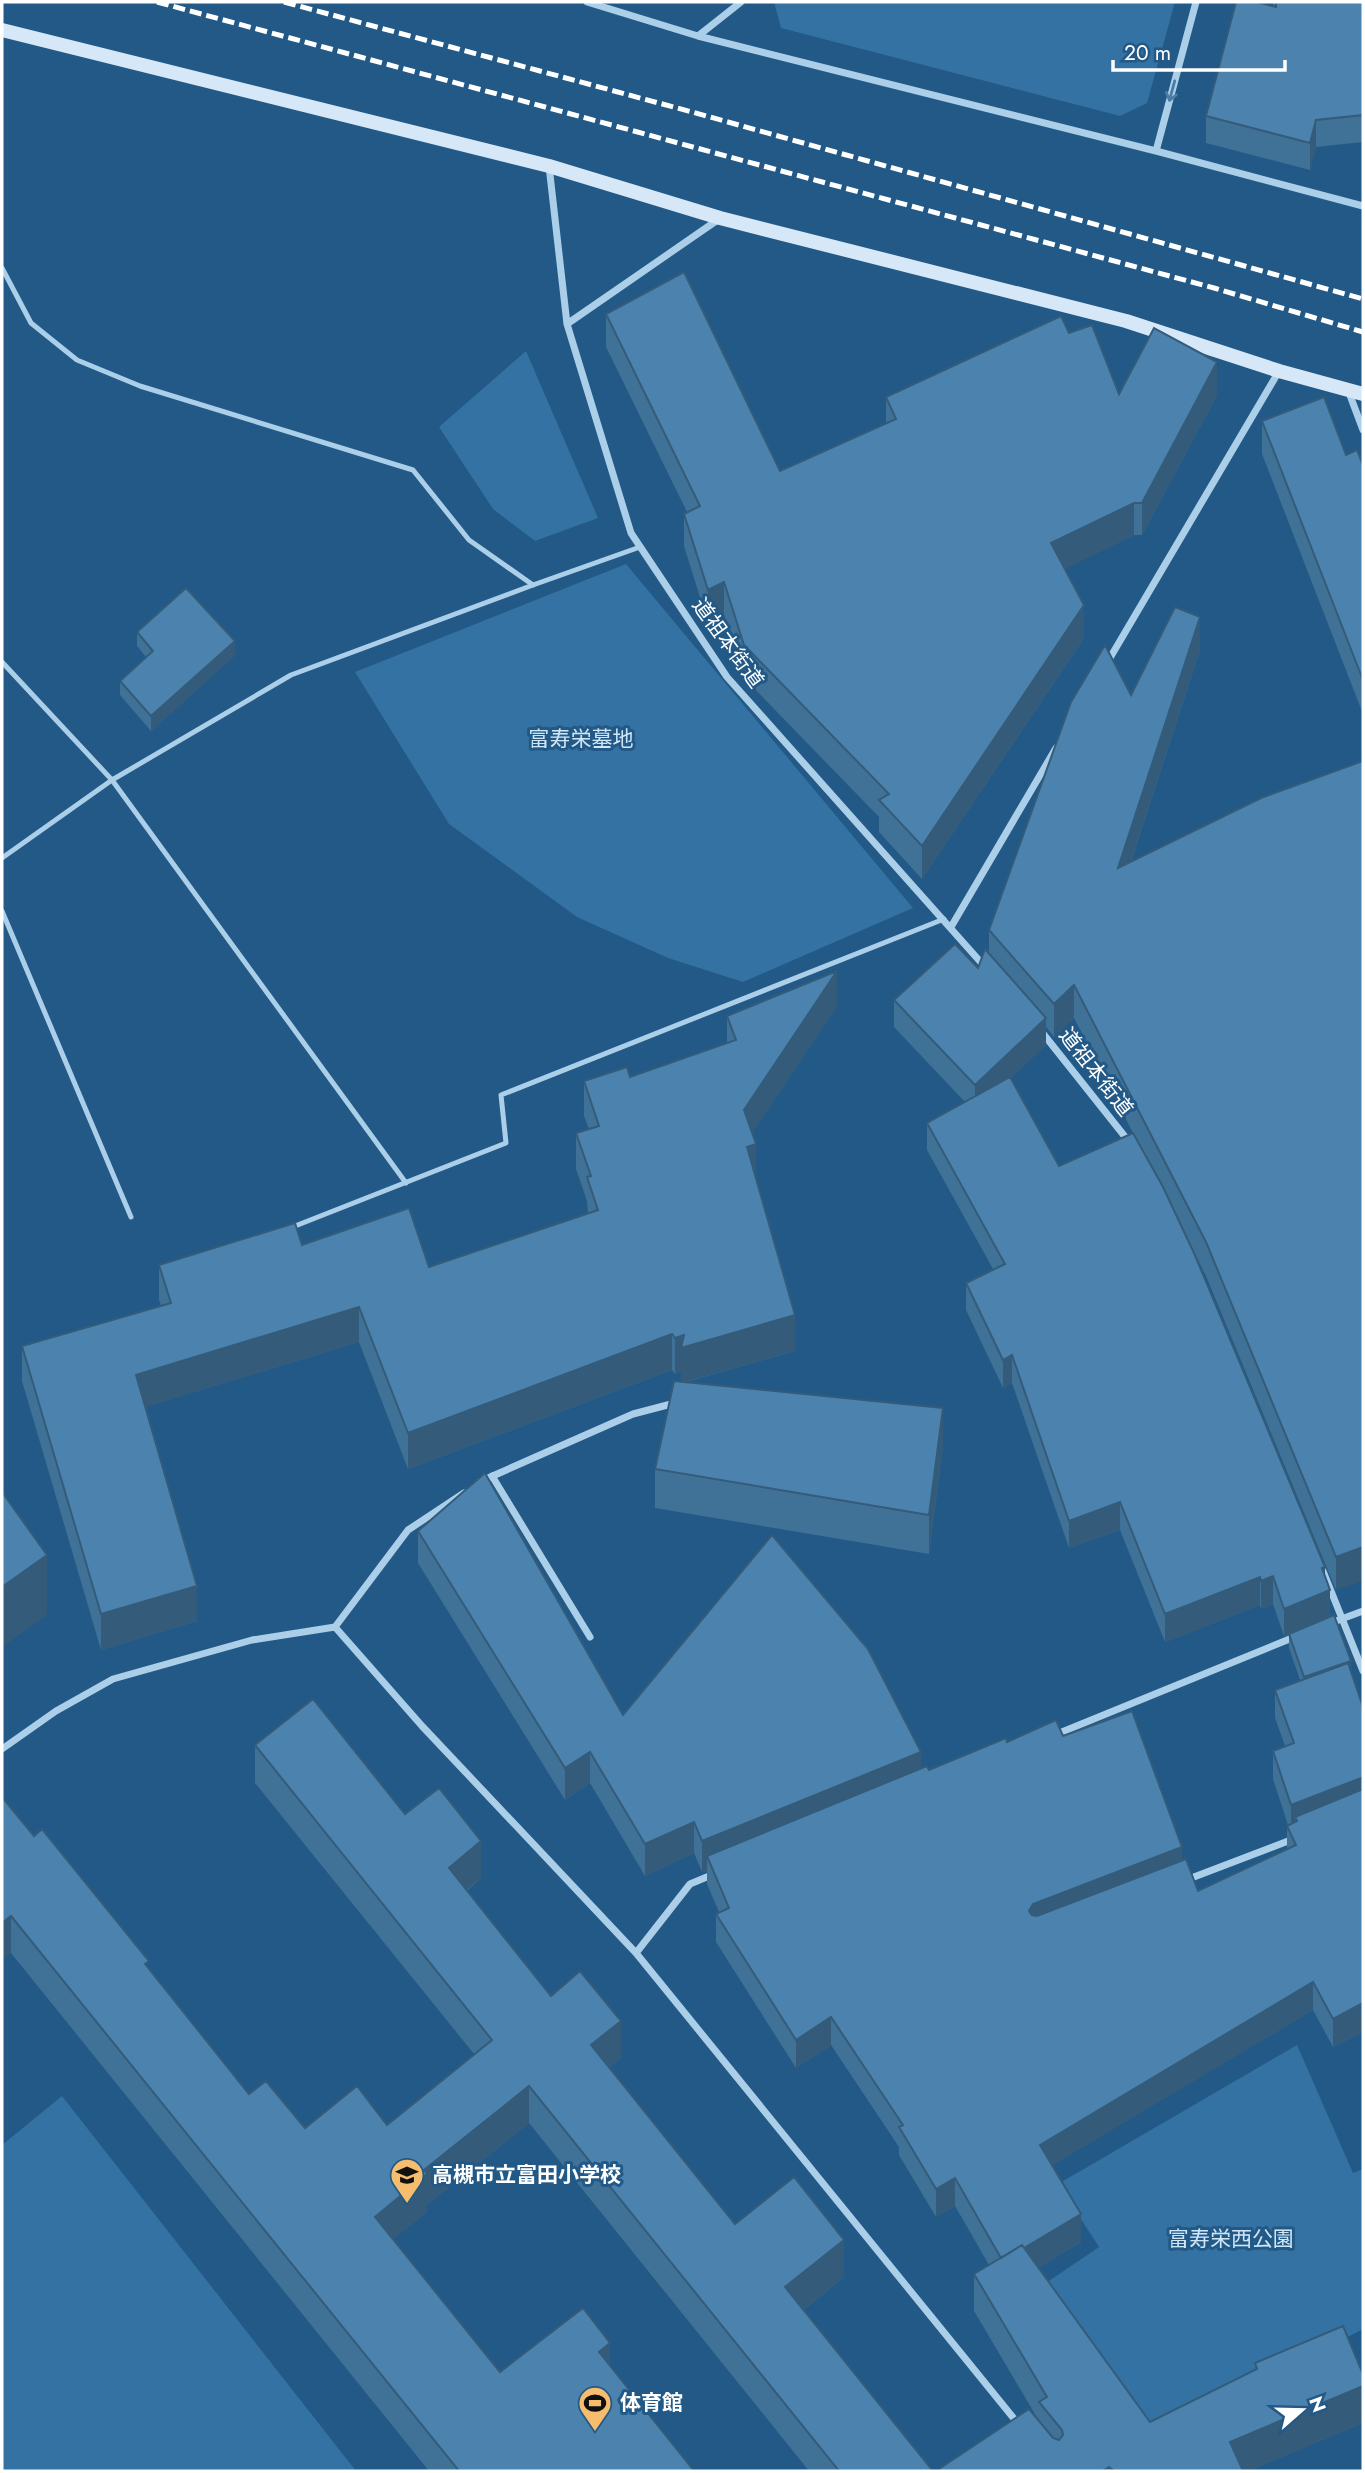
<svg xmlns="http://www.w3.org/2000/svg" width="1365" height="2473" font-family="Jost,'Noto Sans JP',sans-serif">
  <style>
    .green { fill: #3372a2 }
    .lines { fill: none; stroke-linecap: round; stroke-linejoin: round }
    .lane { stroke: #abcfe9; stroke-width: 5 }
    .street { stroke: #abcfe9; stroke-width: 7 }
    .secondary { stroke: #d6e8f7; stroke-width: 14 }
    .rail { stroke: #fff; stroke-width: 5; stroke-dasharray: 12 5; stroke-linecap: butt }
    .wall { fill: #407196; fill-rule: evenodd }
    .shaded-wall { fill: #345c7a }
    .building { fill: #4b83ae; stroke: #345c7a; stroke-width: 2 }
    .oneway { stroke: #4b7ca4 }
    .labels { text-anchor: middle; stroke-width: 6; stroke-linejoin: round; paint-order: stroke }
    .street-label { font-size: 21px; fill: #fff; stroke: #225986 }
    .park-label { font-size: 21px; fill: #cfe6f7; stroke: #225986 }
    .poi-label { font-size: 21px; font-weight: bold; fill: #fff; stroke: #225986; text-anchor: start }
  </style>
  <rect width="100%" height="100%" fill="#225986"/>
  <path class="green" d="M774 2H1175L1147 103 1120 116 781 28Z
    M526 351 598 518 535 541 493 509 439 427Z
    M626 564 913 908 743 982 668 958 577 917 449 824 355 672Z
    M1297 2045 1353 2173 1363 2169V2329L1149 2442 1046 2283 1099 2247 1058 2184Z
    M62 2096 356 2471H2V2145Z"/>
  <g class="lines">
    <path class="lane" d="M2 268 31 323 77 360 140 386 413 470 469 540 533 585
      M2 662 112 780 406 1183
      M2 858 112 780 291 675 533 585 640 547
      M2 911 131 1217
      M290 1228 506 1143 501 1095 944 919"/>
    <path class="street" d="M587 2 698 36 741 2
      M698 36 1156 151 1363 206
      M1156 151 1196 2
      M549 166 567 324 631 533 727 677 985 967
      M567 324 719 219
      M1348 390 1363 430
      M1107 663 1279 371
      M951 927 1056 748
      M1041 1031 1130 1143
      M492 1476 590 1637
      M479 1482 633 1414 675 1403
      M1323 1571 1363 1671
      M1328 1624 1363 1611
      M335 1627 408 1530 464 1493
      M1052 1736 1297 1636
      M2 1749 56 1711 113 1679 252 1640 335 1627 422 1726 636 1953 1020 2426
      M1186 1880 1296 1838
      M636 1953 690 1884 714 1874"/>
    <path class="secondary" d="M2 30 549 166 720 218 1126 321 1279 371 1363 394"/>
    <path class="rail" d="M157 2 1214 288 1363 332
      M284 2 692 112 1363 299"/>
  </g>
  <path class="wall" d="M1273 2H1363V142L1316 147 1310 170 1206 143V116L1273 6Z
    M606 314 780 471 886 423V397L1069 333 1119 394 1217 395 1142 535H1134L1064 569 1084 638 922 879 879 832V817L744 678 724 615 708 623 684 546V514L687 512 606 347Z
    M1262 421 1346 455 1363 466V714L1262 454Z
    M137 632 235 655 151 731 120 695V681L146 657 137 646Z
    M1200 650 1131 862 1363 761 1336 1590 1206 1276 1196 1256 1325 1575 1330 1617 1363 1707V2032L1333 2047 1313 2010 1052 2165 1081 2242 1038 2268 1150 2422 1255 2371V2363L1363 2374V2423L1248 2471H936L1039 2421 974 2311V2274L989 2265 955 2206 936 2217 899 2155V2147L831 2045 796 2068 716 1942V1914L719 1912 707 1884V1871L702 1872 694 1853 645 1876 590 1783 565 1800 418 1563V1531L623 1715 929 1770 1007 1742 1063 1736 1182 1860 1198 1891 1287 1849V1826L1288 1825 1273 1779V1751L1285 1746 1275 1718V1690L1300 1680 1289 1648V1635L1284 1636 1273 1604 1261 1609 1260 1605 1165 1642 1120 1530 1069 1548 1012 1383 1003 1388 966 1310V1283L993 1269 927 1150V1123L965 1102 894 1027V1000L978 968 989 954V930L1131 695ZM1074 1018 1133 1133 1059 1166 1011 1078 1046 1045V1027L1054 1037Z
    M837 1006 752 1133 756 1179 795 1351 686 1382 943 1446 929 1554 655 1508V1469L681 1382V1371L675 1374 672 1370 408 1469 359 1342 145 1407 197 1621 101 1650 22 1381V1346L161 1306 159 1300V1265L302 1245 429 1267 588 1213 587 1201 576 1169V1133L589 1129 584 1116V1081L630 1077 727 1043V1016Z
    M255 1745 405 1814 481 1878 467 1891 551 1996 621 2058 609 2067 735 2224 844 2277 803 2310 933 2471H809L529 2123 427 2205V2212L393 2239 500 2372 610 2366 694 2471H429L11 1953 2 1797 34 1836 149 1969 249 2094 305 2128 387 2125 474 2054 255 1783Z"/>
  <path class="shaded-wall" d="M1316 120V147L1310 170V143Z
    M1217 362V395L1142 535V503Z
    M1134 503V535L1051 576V543Z
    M724 582V615L708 623V590Z
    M1084 605V638L922 879V846Z
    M1200 617V650L1118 901V868Z
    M235 641V655L151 731V716Z
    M837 971V1006L744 1145V1110Z
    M1074 985V1018L1054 1037V1004Z
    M1046 1018V1045L975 1113V1085Z
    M756 1144V1179L747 1147Z
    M359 1307V1342L136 1410V1375Z
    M795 1315V1351L681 1383V1371L675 1374V1338L684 1335Z
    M672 1334V1370L408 1469V1433Z
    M1012 1355V1383L1003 1388V1360Z
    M943 1408V1446L929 1554V1515Z
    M1120 1502V1530L1069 1548V1521Z
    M1363 1547V1581L1336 1590V1557Z
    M47 1555V1615L2 1647V1587Z
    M1325 1567V1592L1330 1590V1618L1284 1636V1609L1322 1568Z
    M1273 1576V1604L1261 1609V1581Z
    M1260 1577V1605L1165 1642V1614Z
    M197 1586V1621L101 1650V1614Z
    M1351 1661V1675L1304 1691V1677Z
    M590 1752V1783L565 1800V1768Z
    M921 1752V1784L707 1856V1871L702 1872V1841Z
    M1361 1778V1806L1295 1817V1832L1291 1833V1805Z
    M694 1822V1853L645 1876V1844Z
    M481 1841V1878L449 1905V1868Z
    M1182 1847V1875L1033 1932 1029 1911 1033 1904Z
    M11 1916V1953L2 1960V1923Z
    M1313 1982V2010L1040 2173V2145Z
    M1363 2003V2032L1333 2047V2019Z
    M831 2017V2045L796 2068V2040Z
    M621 2021V2058L591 2082V2045Z
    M529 2086V2123L427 2205V2212L375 2254V2217L424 2170Z
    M955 2178V2206L936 2217V2189Z
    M1081 2214V2242L1003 2289V2261Z
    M844 2240V2277L785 2324V2287Z
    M610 2343V2381L599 2352Z
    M1363 2386V2423L1248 2471H1230V2442Z"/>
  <path class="building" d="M1236 2H1257L1276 7V2H1363V115L1316 120 1310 143 1206 116Z
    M684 272 780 471 896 419 886 397 1061 316 1069 333 1092 325 1119 394 1154 328 1217 362 1142 503H1134L1051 543 1084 605 922 846 879 800 889 794 744 645 724 582 708 590 684 514 700 506 606 314Z
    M1324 397 1346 455 1357 450 1363 466V680L1262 421Z
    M186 588 235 641 151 716 120 681 153 651 137 632Z
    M1175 607 1200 617 1118 868 1261 798 1363 761V1547L1336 1557 1206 1242 1074 985 1054 1004 989 930 1071 702 1105 645 1131 695Z
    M955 944 978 968 985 949 1046 1018 975 1085 894 1000Z
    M837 971 744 1110 756 1144 747 1147 795 1315 681 1348 684 1335 675 1338 672 1334 408 1433 359 1307 136 1375 197 1586 101 1614 22 1346 171 1303 159 1265 295 1223 302 1245 409 1208 429 1267 598 1210 587 1177 591 1176 576 1133 599 1126 584 1081 627 1067 630 1077 736 1040 727 1016Z
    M1010 1077 1059 1166 1133 1133 1163 1187 1194 1253 1325 1567 1322 1568 1330 1590 1284 1609 1273 1576 1261 1581 1260 1577 1165 1614 1120 1502 1069 1521 1012 1355 1003 1360 966 1283 1005 1264 927 1123Z
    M674 1381 943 1408 929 1515 655 1469Z
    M485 1473 623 1715 772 1535 868 1649 921 1752 702 1841 694 1822 645 1844 590 1752 565 1768 418 1531Z
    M2 1492 47 1555 2 1587Z
    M1334 1615 1351 1661 1304 1677 1289 1634Z
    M1348 1663 1363 1707V1779L1361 1778 1291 1805 1273 1751 1294 1743 1275 1690Z
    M313 1699 405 1814 439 1788 481 1841 449 1868 551 1996 580 1971 621 2021 591 2045 735 2224 794 2177 844 2240 785 2287 933 2471H839L529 2086 424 2170 427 2174 375 2217 500 2372 583 2308 610 2343 599 2352 694 2471H459L11 1916 2 1923V1797L34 1836 42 1829 149 1961 145 1964 249 2094 266 2081 305 2128 357 2086 387 2125 492 2040 255 1745Z
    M1132 1711 1182 1847 1033 1904 1029 1911 1032 1915 1037 1916 1186 1859 1198 1891 1296 1845 1287 1826 1297 1821 1295 1817 1363 1789V2003L1333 2019 1313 1982 1040 2145 1081 2214 1024 2248 1022 2245 1001 2258 955 2178 936 2189 899 2127 903 2125 831 2017 796 2040 716 1914 729 1908 707 1856 927 1766 929 1770 1006 1738 1007 1742 1056 1720 1063 1736Z
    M1022 2245 1150 2422 1257 2369 1255 2363 1343 2326 1363 2374V2386L1230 2442 1243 2471H1114L1109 2467 1103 2471H936L1029 2409 1053 2438 1059 2440 1063 2435 1062 2430 1039 2402 1047 2397 974 2274Z"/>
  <defs><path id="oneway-shaft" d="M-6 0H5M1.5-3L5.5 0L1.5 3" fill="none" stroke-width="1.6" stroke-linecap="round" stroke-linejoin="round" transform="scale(1.75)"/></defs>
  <use class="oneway" href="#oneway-shaft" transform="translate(1172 91) rotate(105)"/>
  <defs>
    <symbol id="school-pin" viewBox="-11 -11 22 30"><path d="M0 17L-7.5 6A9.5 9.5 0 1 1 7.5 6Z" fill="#f5bd6d" stroke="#225986"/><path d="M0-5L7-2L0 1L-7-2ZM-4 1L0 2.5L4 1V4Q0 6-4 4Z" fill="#111"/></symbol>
    <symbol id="stadium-pin" viewBox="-11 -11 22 30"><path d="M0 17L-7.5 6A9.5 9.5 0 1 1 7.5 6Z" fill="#f5bd6d" stroke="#225986"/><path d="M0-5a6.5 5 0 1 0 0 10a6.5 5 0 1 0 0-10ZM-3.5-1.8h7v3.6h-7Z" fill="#111"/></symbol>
  </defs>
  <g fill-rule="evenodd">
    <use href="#school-pin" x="388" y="2156" width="38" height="52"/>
    <use href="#stadium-pin" x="576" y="2384" width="38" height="52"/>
  </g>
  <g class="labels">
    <g class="street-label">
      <text transform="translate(728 643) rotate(54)" y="7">道祖本街道</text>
      <text transform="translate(1096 1072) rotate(52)" y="7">道祖本街道</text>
    </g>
    <g class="park-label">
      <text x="581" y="746">富寿栄墓地</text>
      <text x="1231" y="2246">富寿栄西公園</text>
    </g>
    <g class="poi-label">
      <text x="432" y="2182">高槻市立富田小学校</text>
      <text x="620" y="2410">体育館</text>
    </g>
  </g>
  <rect width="1365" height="2473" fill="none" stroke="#ffffff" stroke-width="7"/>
  <g transform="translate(1302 2410) rotate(70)" stroke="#225986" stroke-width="5" paint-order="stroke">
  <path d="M0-5L12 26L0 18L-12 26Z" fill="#ffffff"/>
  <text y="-10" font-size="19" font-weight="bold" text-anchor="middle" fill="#ffffff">N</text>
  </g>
  <path d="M1113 60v10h172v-10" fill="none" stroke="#ffffff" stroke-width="3.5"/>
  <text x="1124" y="60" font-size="21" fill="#ffffff" stroke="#225986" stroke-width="5" paint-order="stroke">20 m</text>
</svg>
